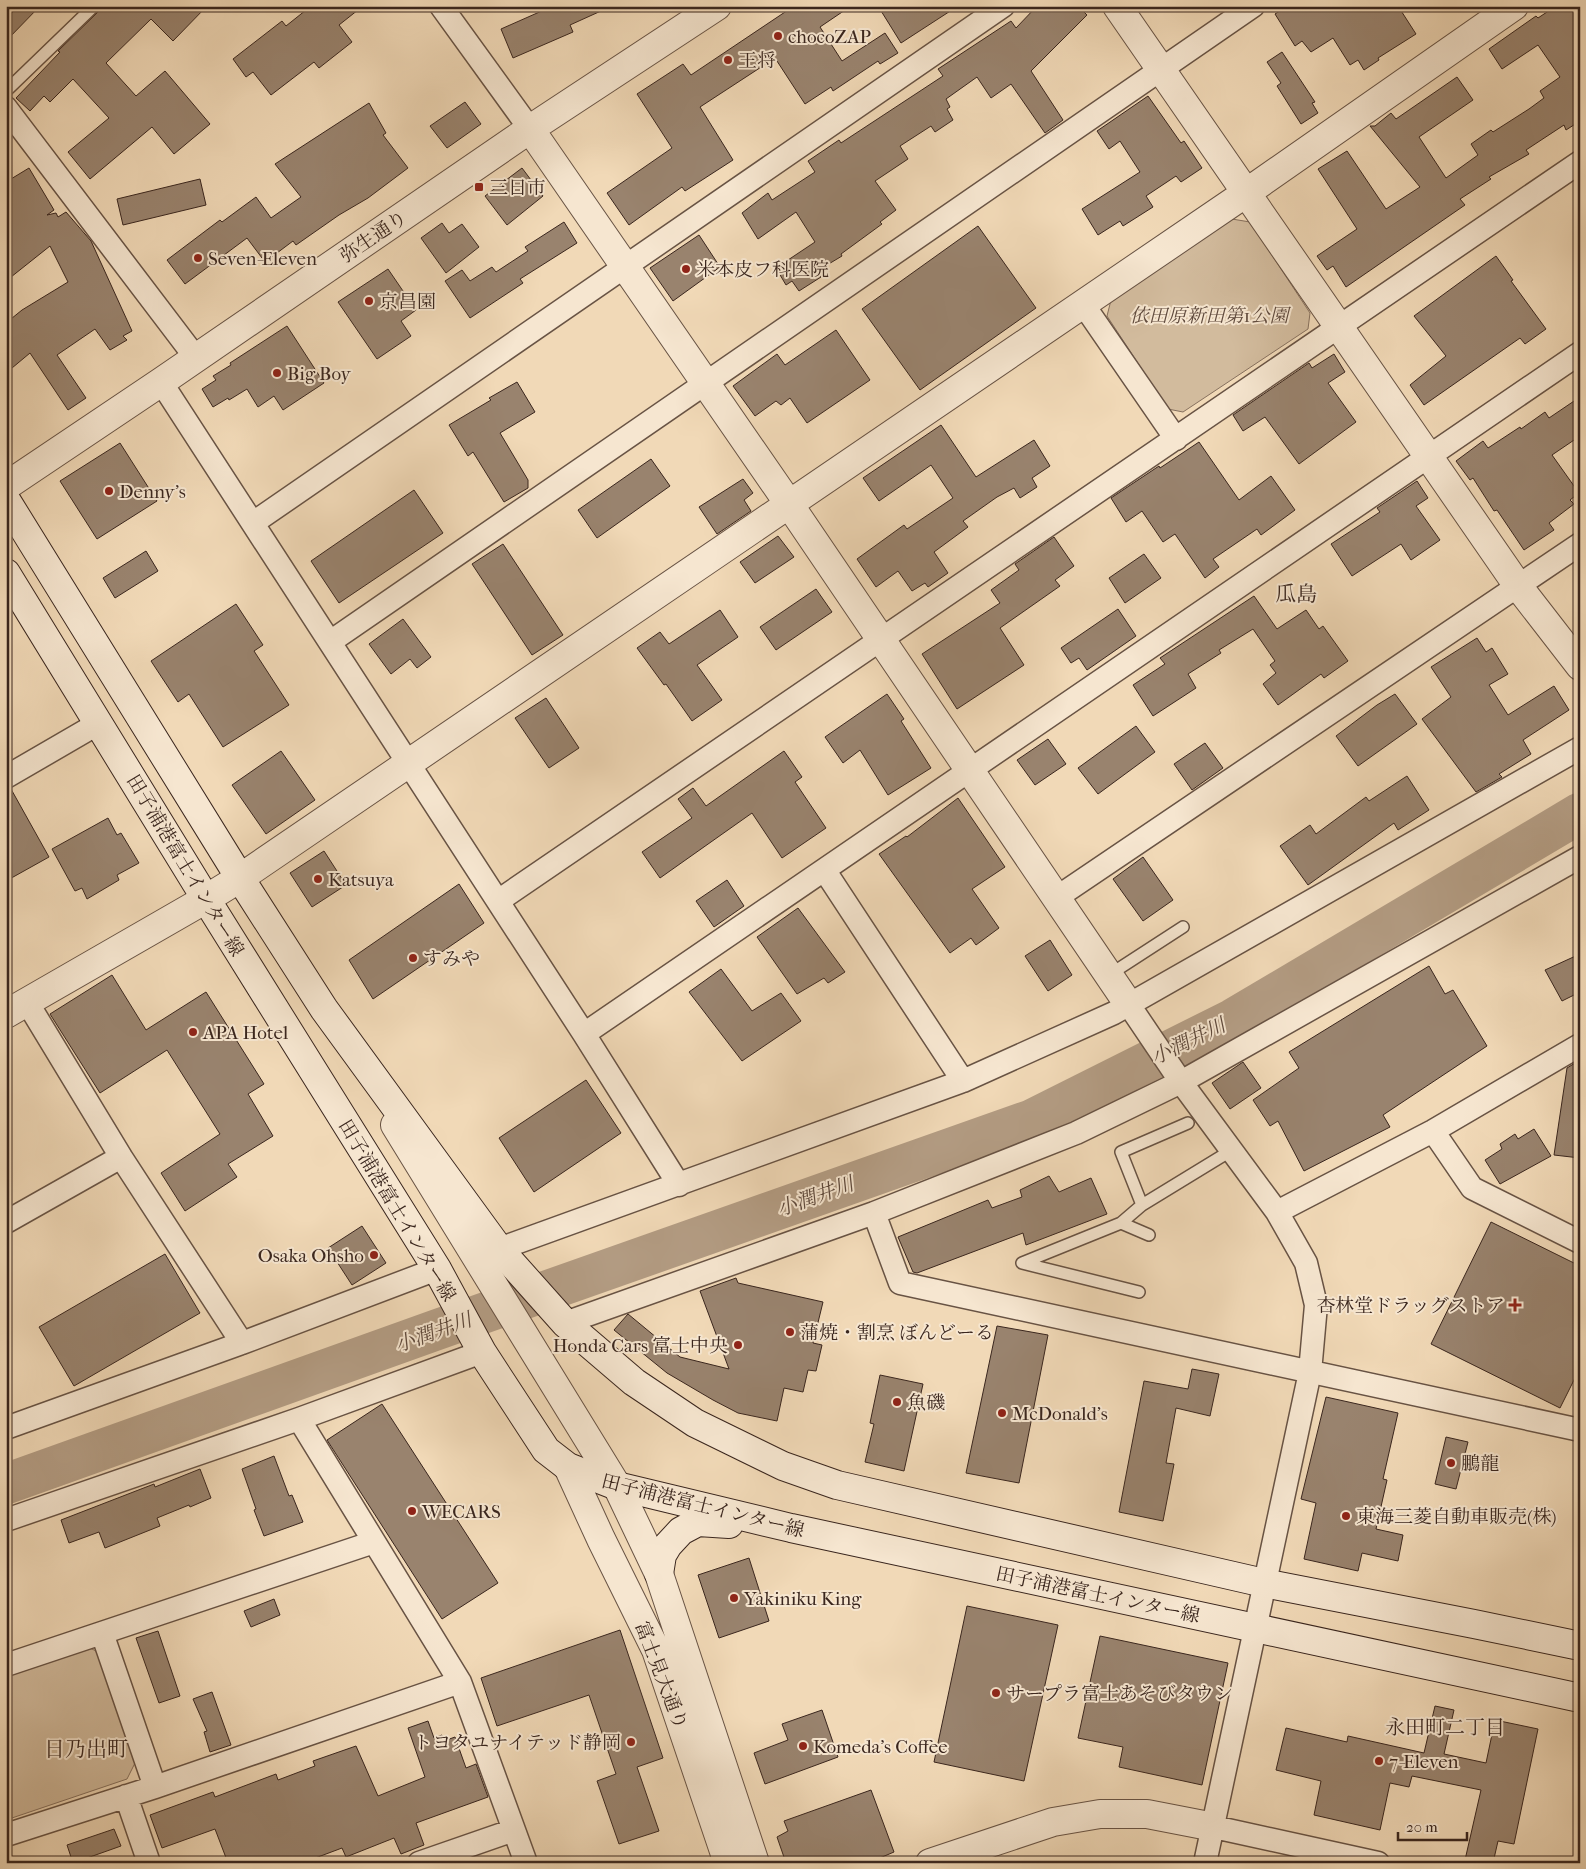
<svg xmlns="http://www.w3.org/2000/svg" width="1586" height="1869" font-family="'IM FELL French Canon','Noto Serif JP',serif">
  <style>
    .green { fill: #d2bb9d; stroke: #86705e }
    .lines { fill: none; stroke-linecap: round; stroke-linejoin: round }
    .river { stroke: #b39c83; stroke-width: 41 }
    .building { fill: #99836e; stroke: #3a261e }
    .service-casing { stroke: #685344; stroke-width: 14 }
    .minor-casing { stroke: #685344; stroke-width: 25 }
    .tertiary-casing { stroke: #685344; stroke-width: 30 }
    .secondary-casing { stroke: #3a261e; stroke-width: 30 }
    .service { stroke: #f6e6d0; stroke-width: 11 }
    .minor { stroke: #f6e6d0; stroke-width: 22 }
    .tertiary { stroke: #f6e6d0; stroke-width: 28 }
    .secondary { stroke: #f6e6d0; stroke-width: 28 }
    .poi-dot { fill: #8f2418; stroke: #f6e6d0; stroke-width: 2 }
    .labels { text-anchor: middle; stroke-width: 4; stroke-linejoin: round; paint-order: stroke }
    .poi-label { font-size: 19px; fill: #3a261e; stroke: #f6e6d0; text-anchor: start }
    .street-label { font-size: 19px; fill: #3a261e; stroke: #f6e6d0 }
    .park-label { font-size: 19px; font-style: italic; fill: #604b3e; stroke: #f6e6d0 }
    .water-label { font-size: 20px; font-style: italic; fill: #5e493c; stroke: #f6e6d0 }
    .neighbourhood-label { font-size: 20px; fill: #3a261e; stroke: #f6e6d0 }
    .quarter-label { font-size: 21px; fill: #3a261e; stroke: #f6e6d0 }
  </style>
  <rect width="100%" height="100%" fill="#f1d9b7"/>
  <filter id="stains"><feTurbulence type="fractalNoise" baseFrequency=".004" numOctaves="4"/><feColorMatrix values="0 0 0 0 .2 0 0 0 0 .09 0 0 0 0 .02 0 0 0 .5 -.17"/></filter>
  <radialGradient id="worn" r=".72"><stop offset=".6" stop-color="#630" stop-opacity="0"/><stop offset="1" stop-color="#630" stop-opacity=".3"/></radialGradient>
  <path class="green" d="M1232 219 1250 222 1310 313 1308 329 1183 412 1168 409 1107 316 1111 300Z
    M86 1646 98 1652 135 1763 127 1779 6 1820V1673Z"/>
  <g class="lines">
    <path class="river" d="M6 1484 436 1330 1031 1120 1233 1019 1580 813"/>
  </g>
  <path class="building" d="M6 6H40L6 41Z
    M101 6H207L173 41 151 19 106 63 136 96 165 71 210 124 174 154 152 127 90 179 68 152 109 118 73 79 50 102 44 96 30 111 16 98 60 52 58 51 99 11Z
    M311 6H363L339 25 352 42 319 68 314 62 271 95 253 72 246 77 233 59 282 21 286 26Z
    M553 6H612L570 25 573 32 513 58 501 29Z
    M794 6H851L820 27 842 61 885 33 898 53 880 64 878 61 833 91 831 87 805 104 775 58 700 107 733 160 685 191 682 187 629 225 607 193 672 148 637 94 683 64 691 75Z
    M878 6H958L901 43Z
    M1037 6H1078L1087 15 1031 71 1063 120 1045 133 1011 84 991 98 977 77 946 99 950 107 947 109 953 120 935 132 931 126 900 146 908 159 875 181 896 210 880 222 882 224 841 254 842 256 817 271 821 277 799 291 792 281 786 285 776 268 815 242 796 212 758 239 742 213 768 193 772 200 815 172 808 161 839 140 841 143 943 76 938 69 1011 21 1016 28Z
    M1287 6H1398L1416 34 1378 58 1379 60 1364 70 1358 60 1350 65 1333 38 1311 52 1302 41 1295 46 1275 14Z
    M1556 6H1580V121L1566 130 1564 125 1526 150 1529 154 1489 177 1491 179 1460 199 1465 205 1346 287 1333 266 1327 270 1317 256 1357 229 1318 169 1347 151 1386 209 1420 187 1370 126H1375L1391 113 1396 119 1457 77 1473 100 1419 137 1446 178 1478 155 1471 144 1491 130 1493 132 1529 109 1544 98 1540 91 1560 77 1538 45 1502 69 1489 49 1536 16 1538 18Z
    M1282 52 1315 102 1312 103 1318 113 1301 124 1277 86 1281 83 1267 62Z
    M1148 96 1181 143 1184 141 1202 168 1181 182 1176 176 1146 196 1153 207 1123 226 1120 221 1098 235 1082 209 1140 172 1120 141 1109 149 1097 131Z
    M465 102 481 124 447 148 430 126Z
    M369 103 386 133 383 135 408 168 368 198 339 215 296 245 293 241 265 262 247 238 185 284 167 260 220 220 222 222 256 197 271 218 301 197 275 164Z
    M29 168 54 210 47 215 56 213 58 217 66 212 91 241 132 331 123 336 127 340 110 350 95 329 57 355 86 398 68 410 30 353 6 373V323L22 310 68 282 50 246 6 281V182Z
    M522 168 543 196 507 225 485 196Z
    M200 179 206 205 123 225 117 199Z
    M564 222 577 243 520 279 523 283 470 318 445 281 462 270 470 281 492 267 496 272 528 251 525 247Z
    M442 223 449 233 462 224 479 247 446 273 421 238Z
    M978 226 1036 308 920 390 862 309Z
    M699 235 720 267 673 301 650 268Z
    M1496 256 1513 280 1511 281 1546 329 1525 344 1520 338 1424 405 1410 385 1446 356 1414 316Z
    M388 269 416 310 401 321 411 336 377 359 338 302Z
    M287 326 324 383 283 410 274 396 258 407 247 389 229 400 228 398 213 407 202 389 216 380 213 376 231 365 230 363Z
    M836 330 870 380 807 423 790 398 781 405 776 401 755 416 733 386 777 354 785 365Z
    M1334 354 1345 372 1328 383 1356 422 1299 464 1265 417 1243 431 1233 415 1309 363 1312 368Z
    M517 382 535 412 500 433 528 480V488L504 502 473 452 468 456 449 425 491 400 489 398Z
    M1580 397V436L1552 455 1579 493 1570 500 1574 504 1549 523 1554 530 1524 550 1497 510 1494 511 1473 478 1470 480 1456 461 1483 441 1488 448 1520 427 1521 429 1545 412 1549 418Z
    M941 425 976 477 1034 440 1050 466 1032 478 1037 487 1020 498 1014 488 997 497 963 521 968 527 934 552 948 573 928 587 925 583 912 591 898 571 876 587 857 559 904 525 907 529 953 498 931 465 879 501 863 478Z
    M1199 442 1239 500 1271 476 1295 510 1261 535 1257 529 1213 559 1219 567 1205 578 1175 534 1163 542 1142 511 1126 522 1111 498 1159 466 1160 468Z
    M120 443 157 501 97 539 60 481Z
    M651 459 670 486 597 538 578 510Z
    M743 479 753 493 744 500 751 511 717 534 699 507Z
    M1417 481 1428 498 1416 506 1440 540 1411 560 1401 544 1352 576 1331 544 1380 512 1377 508Z
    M414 490 443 533 339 603 311 561Z
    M778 536 794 557 755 583 740 562Z
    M1054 537 1074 566 1055 580 1060 586 1000 628 1024 665 957 709 922 654 1000 603 991 590 1019 570 1015 564Z
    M503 544 563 635 532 655 472 564Z
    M146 551 158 571 115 598 103 578Z
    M1144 554 1161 578 1125 603 1109 578Z
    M816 589 832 612 776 650 760 627Z
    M1254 596 1277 629 1306 610 1319 629 1323 626 1348 661 1324 678 1321 674 1278 705 1263 684 1276 673 1270 665 1275 661 1253 629 1219 650 1221 653 1188 674 1196 688 1153 716 1133 685 1165 664 1160 658Z
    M236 604 263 645 254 651 289 705 223 747 189 694 178 702 151 661Z
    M1118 609 1136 636 1087 670 1079 658 1071 663 1061 648Z
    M720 610 738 637 697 665 722 700 692 721 666 684 664 685 637 648 660 632 669 644Z
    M403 619 431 657 417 668 410 659 391 674 369 644Z
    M1477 638 1486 652 1492 648 1508 674 1489 685 1508 715 1554 686 1569 710 1523 740 1531 754 1499 774 1502 777 1476 792 1422 719 1451 697 1431 667Z
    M887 694 904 719 901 721 931 768 888 795 860 750 843 763 825 737Z
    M1395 694 1417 724 1358 766 1336 736 1377 705Z
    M546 698 579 748 549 768 515 718Z
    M1136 726 1155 752 1098 794 1078 768Z
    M1048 739 1066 764 1035 785 1017 760Z
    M1205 743 1223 768 1192 790 1174 764Z
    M281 751 315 800 266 834 232 785Z
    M784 751 802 777 795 782 826 828 782 858 752 813 660 878 642 852 692 818 678 799 693 788 706 806Z
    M1407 776 1429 810 1398 830 1394 823 1308 885 1280 846 1310 825 1316 834 1366 797 1369 801Z
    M11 789 49 857 6 881V790Z
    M958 798 1005 867 972 889 999 928 976 945 971 938 950 953 879 854 906 836 907 837Z
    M108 818 117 835 121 833 139 863 117 875 119 880 87 899 82 888 75 891 52 849Z
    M324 851 346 885 312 907 290 873Z
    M1143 857 1173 900 1143 921 1113 879Z
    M727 880 744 906 714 927 696 901Z
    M459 884 484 923 373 999 349 960Z
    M798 908 845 972 828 983 824 978 797 994 757 937Z
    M1050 940 1072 975 1048 991 1025 956Z
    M1580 954V992L1562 1001 1545 970Z
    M1429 966 1445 994 1453 990 1487 1046 1383 1115 1390 1127 1304 1171 1278 1121 1270 1126 1253 1100 1299 1068 1289 1052Z
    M721 969 752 1011 781 993 801 1021 742 1061 689 992Z
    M112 975 146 1030 206 992 264 1084 248 1094 273 1136 228 1164 237 1177 185 1211 161 1173 220 1134 167 1050 100 1093 50 1014Z
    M1580 1060V1158L1554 1155 1567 1068Z
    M1243 1062 1261 1088 1230 1109 1212 1083Z
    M586 1080 621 1133 534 1192 499 1138Z
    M1534 1129 1551 1156 1500 1184 1485 1160 1502 1149 1500 1144 1515 1134 1518 1139Z
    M1049 1176 1059 1192 1091 1178 1107 1214 1026 1245 1023 1233 917 1273 913 1272 898 1237 988 1200 992 1208 1022 1197 1020 1190Z
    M1491 1222 1580 1266V1368L1560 1408 1431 1344Z
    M362 1226 386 1263 352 1285 328 1248Z
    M165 1254 200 1313 74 1386 39 1327Z
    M736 1278 738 1283 823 1302 813 1343 822 1345 816 1371 808 1370 803 1392 784 1388 777 1421 738 1413 713 1400 667 1373 614 1330 628 1314 680 1357 729 1369 700 1291Z
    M997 1326 1048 1335 1019 1483 966 1473Z
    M1192 1369 1219 1374 1210 1416 1176 1408 1166 1463 1174 1464 1163 1521 1119 1512 1144 1381 1188 1389Z
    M880 1375 923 1384 904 1471 865 1462 874 1424 870 1423Z
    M1326 1397 1398 1413 1383 1479 1387 1480 1376 1529 1403 1535 1398 1561 1362 1553 1358 1571 1304 1559 1316 1503 1301 1499Z
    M382 1404 498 1583 442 1619 327 1440Z
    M1446 1437 1468 1442 1456 1489 1435 1484Z
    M274 1456 289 1496 292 1495 303 1522 264 1536 254 1510 256 1509 242 1469Z
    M200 1469 211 1498 190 1507 189 1505 157 1518 160 1526 105 1548 99 1532 69 1543 61 1520 154 1484 155 1487Z
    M749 1558 769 1621 719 1638 698 1575Z
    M274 1599 280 1615 251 1627 244 1611Z
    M967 1606 1058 1625 1024 1781 934 1762Z
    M620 1630 663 1758 637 1767 659 1831 619 1844 597 1781 616 1774 589 1695 497 1726 481 1678Z
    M158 1631 180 1696 159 1703 136 1638Z
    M1100 1636 1228 1663 1202 1785 1119 1767 1123 1747 1078 1738Z
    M212 1692 231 1745 210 1752 204 1732 207 1731 193 1699Z
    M1435 1706 1454 1710 1444 1754 1486 1763 1495 1720 1538 1729 1514 1844 1498 1841 1493 1863H1478L1465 1860 1481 1790 1412 1776 1409 1787 1390 1783 1380 1830 1314 1815 1321 1781 1276 1770 1286 1728 1347 1742 1348 1736 1424 1753Z
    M822 1710 838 1757 765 1784 754 1753 788 1740 782 1724Z
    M428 1721 434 1738 442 1735 444 1741 455 1737 466 1768 476 1764 488 1797 416 1823 424 1845 401 1854 394 1838 346 1857 342 1848 302 1863H228L215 1829 162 1848 150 1815 213 1792 215 1797 276 1774 278 1780 315 1766 313 1761 356 1746 378 1796 425 1777 408 1728Z
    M871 1790 894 1852 868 1863H786L777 1837 788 1831 784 1821Z
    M114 1829 121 1846 73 1863 67 1845Z"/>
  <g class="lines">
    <defs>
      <path id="service" d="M6 91 94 6
        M1109 975 1183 927
        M1142 1205 1121 1152 1188 1123
        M1121 1223 1149 1235
        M1139 1292 1022 1263 1121 1223 1142 1205 1232 1150"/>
      <path id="minor" d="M441 6 530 129
        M6 108 196 358
        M1083 304 1176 439
        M161 382 584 1034 679 1185
        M253 523 1003 6
        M330 642 1253 6
        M6 777 99 723
        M825 871 963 1081
        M1056 898 1580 544
        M498 901 1580 162
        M27 1002 121 1157 242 1343
        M1129 1005 1181 1082 1277 1212 1306 1263 1316 1305 1310 1372 1205 1863
        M584 1034 1580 353
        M1433 1131 1472 1188 1580 1242
        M1277 1212 1433 1131 1580 1045
        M874 1213 900 1283 1580 1430
        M6 1222 121 1157
        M499 1249 963 1081 1114 1013 1580 748
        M565 1323 874 1213 1076 1133 1181 1082 1580 857
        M299 1419 460 1682 526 1863
        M6 1428 242 1343 437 1269
        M6 1520 299 1419 482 1352
        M102 1633 155 1787
        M6 1665 374 1542
        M126 1796 149 1863
        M1214 1827 1378 1863
        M6 1835 155 1787 460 1682
        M419 1863 514 1830"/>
      <path id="tertiary" d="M1117 6 1518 586 1580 666
        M530 129 789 504 1129 1005
        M6 486 161 382 530 129 717 6
        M6 1014 206 899 240 878 1246 193 1514 6
        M395 1125 617 1486 659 1574 755 1863
        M568 1467 601 1539 656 1650 728 1863
        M930 1863 1053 1822 1100 1814H1147L1214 1827"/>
      <path id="secondary" d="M6 500 240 878 324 1009 499 1249 565 1323 634 1382 695 1423 783 1466 837 1485 1264 1583 1474 1624 1580 1646
        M6 573 206 899 437 1269 482 1352 546 1450 568 1467 617 1486 791 1528 1580 1698
        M659 1574 662 1555 668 1545 681 1531 698 1522 729 1524"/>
    </defs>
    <use href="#service" class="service-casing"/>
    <use href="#minor" class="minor-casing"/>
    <use href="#tertiary" class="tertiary-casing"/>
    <use href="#secondary" class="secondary-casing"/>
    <use href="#service" class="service"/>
    <use href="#minor" class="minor"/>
    <use href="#tertiary" class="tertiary"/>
    <use href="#secondary" class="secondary"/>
  </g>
  <g class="poi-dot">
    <circle cx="778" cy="36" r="5"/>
    <circle cx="728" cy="60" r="5"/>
    <rect x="474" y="182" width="10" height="10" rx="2.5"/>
    <circle cx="198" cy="258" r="5"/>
    <circle cx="686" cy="269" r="5"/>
    <circle cx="369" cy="301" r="5"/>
    <circle cx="277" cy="373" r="5"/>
    <circle cx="109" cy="491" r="5"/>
    <circle cx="318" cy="879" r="5"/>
    <circle cx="413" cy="958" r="5"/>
    <circle cx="193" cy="1032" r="5"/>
    <circle cx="374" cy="1255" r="5"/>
    <path d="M1512.5 1297.5h5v5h5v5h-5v5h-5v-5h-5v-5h5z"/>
    <circle cx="790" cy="1332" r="5"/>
    <circle cx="738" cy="1345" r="5"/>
    <circle cx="897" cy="1402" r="5"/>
    <circle cx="1002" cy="1413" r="5"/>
    <circle cx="1451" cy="1463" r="5"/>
    <circle cx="412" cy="1511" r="5"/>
    <circle cx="1346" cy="1516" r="5"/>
    <circle cx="734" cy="1598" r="5"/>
    <circle cx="996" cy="1693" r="5"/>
    <circle cx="631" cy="1742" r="5"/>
    <circle cx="803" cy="1746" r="5"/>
    <circle cx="1379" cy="1761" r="5"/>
  </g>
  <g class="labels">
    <g class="poi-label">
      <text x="788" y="43">chocoZAP</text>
      <text x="738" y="67">王将</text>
      <text x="489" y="194">三日市</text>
      <text x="208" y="265">Seven-Eleven</text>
      <text x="696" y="276">米本皮フ科医院</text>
      <text x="379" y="308">京昌園</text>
      <text x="287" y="380">Big Boy</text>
      <text x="119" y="498">Denny's</text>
      <text x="328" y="886">Katsuya</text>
      <text x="423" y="965">すみや</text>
      <text x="203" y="1039">APA Hotel</text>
      <text x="364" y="1262" text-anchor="end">Osaka Ohsho</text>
      <text x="1505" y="1312" text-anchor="end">杏林堂ドラッグストア</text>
      <text x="800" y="1339">蒲焼・割烹 ぼんどーる</text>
      <text x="728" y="1352" text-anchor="end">Honda Cars 富士中央</text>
      <text x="907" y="1409">魚磯</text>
      <text x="1012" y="1420">McDonald's</text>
      <text x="1461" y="1470">鵬龍</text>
      <text x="422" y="1518">WECARS</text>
      <text x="1356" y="1523">東海三菱自動車販売(株)</text>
      <text x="744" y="1605">Yakiniku King</text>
      <text x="1006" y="1700">サープラ富士あそびタウン</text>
      <text x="621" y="1749" text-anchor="end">トヨタユナイテッド静岡</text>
      <text x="813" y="1753">Komeda's Coffee</text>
      <text x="1389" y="1768">7-Eleven</text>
    </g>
    <g class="street-label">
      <text transform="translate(373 236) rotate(-34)" y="7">弥生通り</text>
      <text transform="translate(186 865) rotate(59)" y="7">田子浦港富士インター線</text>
      <text transform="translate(398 1210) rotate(59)" y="7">田子浦港富士インター線</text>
      <text transform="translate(703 1505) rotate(14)" y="7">田子浦港富士インター線</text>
      <text transform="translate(1098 1594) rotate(12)" y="7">田子浦港富士インター線</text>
      <text transform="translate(662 1675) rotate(69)" y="7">富士見大通り</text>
    </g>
    <g class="park-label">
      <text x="1209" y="322">依田原新田第1公園</text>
    </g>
    <g class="water-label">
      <text transform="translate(1188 1041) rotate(-26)" y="7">小潤井川</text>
      <text transform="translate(815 1196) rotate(-20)" y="7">小潤井川</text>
      <text transform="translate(433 1332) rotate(-20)" y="7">小潤井川</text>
    </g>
    <g class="neighbourhood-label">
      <text x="1445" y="1734">永田町二丁目</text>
    </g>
    <g class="quarter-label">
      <text x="1296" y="601">瓜島</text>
      <text x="86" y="1756">日乃出町</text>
    </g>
  </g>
  <rect width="1586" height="1869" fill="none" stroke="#f1d9b7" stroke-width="25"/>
  <rect x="8" y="8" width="1571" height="1854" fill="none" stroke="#3a261e" stroke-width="2.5"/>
  <rect x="12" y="12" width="1561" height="1844" fill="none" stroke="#3a261e"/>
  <path d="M1398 1832v8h69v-8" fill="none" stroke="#3a261e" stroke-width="2.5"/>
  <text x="1406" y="1832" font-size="15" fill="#3a261e" stroke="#f6e6d0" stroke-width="4" paint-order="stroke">20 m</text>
  <rect width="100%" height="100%" filter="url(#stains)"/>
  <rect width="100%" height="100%" fill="url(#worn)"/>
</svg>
